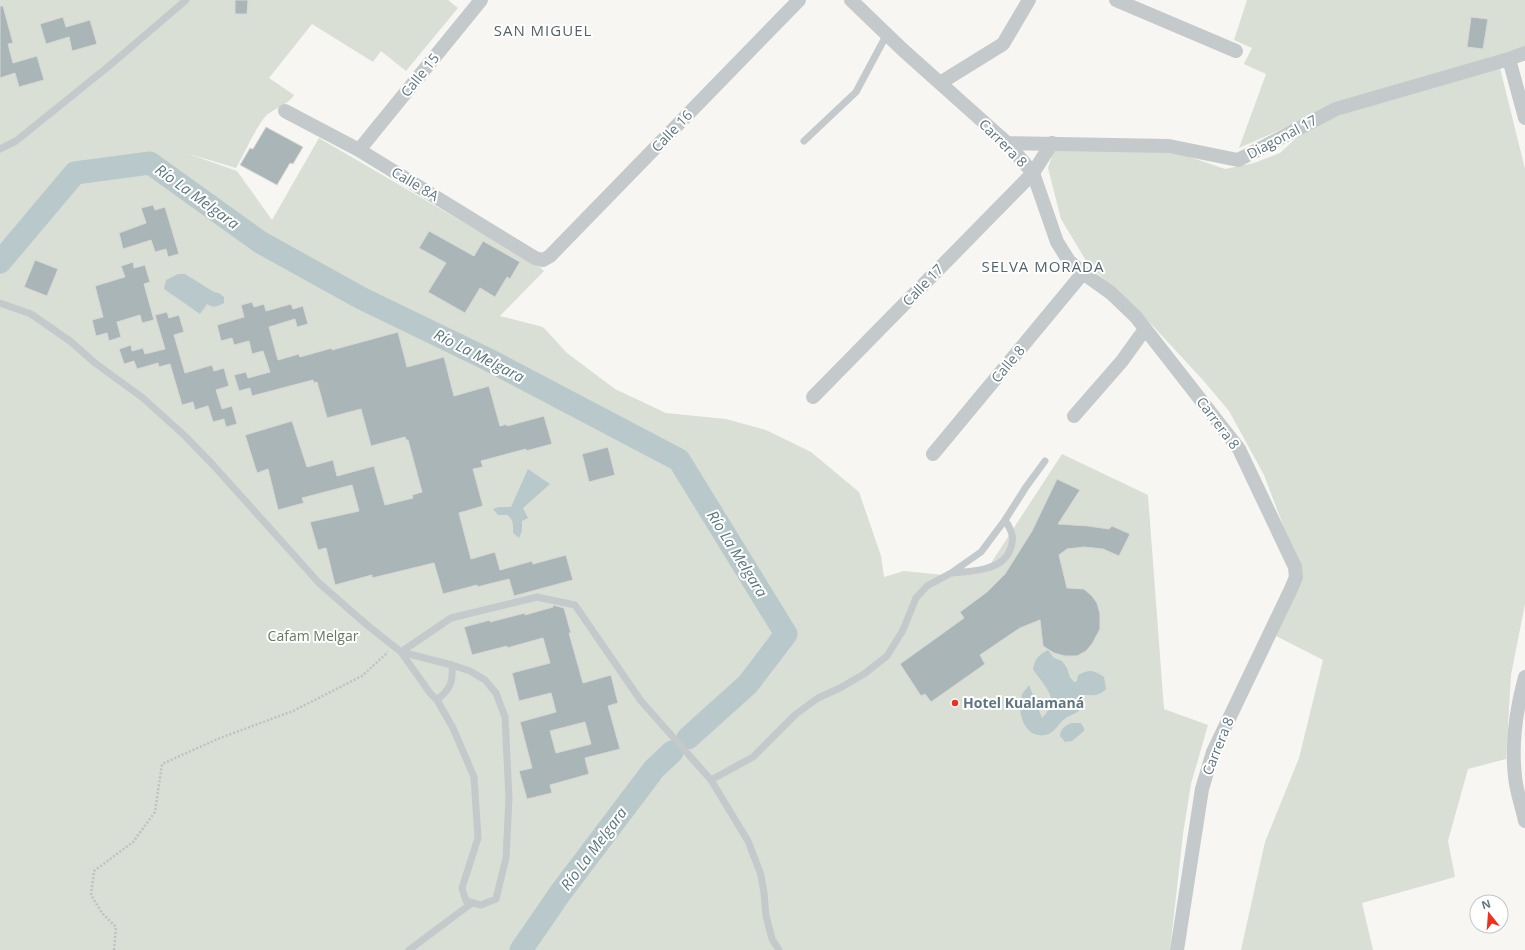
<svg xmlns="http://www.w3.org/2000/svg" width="1525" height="950" font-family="'Open Sans',sans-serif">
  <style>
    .green { fill: #d9dfd4 }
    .water { fill: #b9c9cb }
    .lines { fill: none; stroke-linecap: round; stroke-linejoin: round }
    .river { stroke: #b9c9cb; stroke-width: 23 }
    .building { fill: #aab5b8; stroke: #d8d8d6; fill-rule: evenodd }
    .path { stroke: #bfc2c4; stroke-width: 2.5; stroke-dasharray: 2 2; stroke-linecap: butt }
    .lane { stroke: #c4c9cb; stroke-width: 7 }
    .street { stroke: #c4c9cb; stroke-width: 14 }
    .poi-dot { fill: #ef301a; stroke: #fff; stroke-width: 1.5 }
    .labels { text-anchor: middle; stroke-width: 4; stroke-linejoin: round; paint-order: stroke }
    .street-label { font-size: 14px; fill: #5f7680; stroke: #fff }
    .park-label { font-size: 14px; fill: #66785f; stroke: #fff }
    .poi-label { font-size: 14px; font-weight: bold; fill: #5f7680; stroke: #fff; text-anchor: start }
    .neighbourhood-label { font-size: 15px; letter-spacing: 1px; fill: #52636b; stroke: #fff }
    .water-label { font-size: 15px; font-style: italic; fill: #5a777c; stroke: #fff }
  </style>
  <rect width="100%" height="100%" fill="#f7f6f3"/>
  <path class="green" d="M0 0H448L458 8 406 71 381 51 373 62 312 24 269 78 294 95C288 106 272 108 264 118 254 131 245 153 236 168L186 153 237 171 272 220 319 138 540 267 544 271 500 316 543 327 567 353 615 389 666 413 726 419 766 430 811 452 859 492 881 556 884 577 904 571 954 576 991 563 1062 454 1148 495 1164 709 1208 725 1191 784 1183 834 1170 950H0Z
    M1247 0H1525V48L1309 117 1239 148 1266 74 1244 64 1252 48 1234 40Z
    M1500 68 1525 169V604L1511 675 1506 759 1468 769 1448 841 1455 877 1362 903 1373 950H1241L1265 842 1299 758 1323 660 1276 636 1302 575 1264 475 1229 411 1202 379 1153 326 1088 264 1061 219 1048 168 1054 150H1147L1184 155 1225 169 1254 163 1280 153 1308 127 1328 116Z"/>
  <path class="water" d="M178 274H185L214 292 219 293 224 297V303C217 307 214 308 207 304L200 314 164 289 166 280Z
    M528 469 550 484 523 508 528 518 522 521V531L519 538 513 533C513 525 514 520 507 515H498L493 509 499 507H511Z
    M1048 650 1054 658 1062 661 1067 668 1070 677 1074 682 1077 681 1078 675C1090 669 1093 670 1104 677L1106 689C1099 697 1092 695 1082 695L1080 699 1082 706C1077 715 1073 713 1066 718 1057 724 1056 733 1045 735 1024 739 1016 711 1022 695 1023 692 1027 688 1029 685L1042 718C1062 698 1044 687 1033 669 1035 658 1039 655 1048 650Z
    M1071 723H1081L1084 728V731L1072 741 1065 742 1060 736C1060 729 1065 726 1071 723Z"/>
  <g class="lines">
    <path class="river" d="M0 262 75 173 150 163 260 242 361 298 487 359 679 460 786 634 748 684 688 738
      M521 950 561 892 654 769 672 752"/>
  </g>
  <path class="building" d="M235 0H248L247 14H235Z
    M0 6H3L13 43 8 44 13 63 37 56 44 80 19 87 15 73 0 78Z
    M63 17 66 27 90 20 97 44 72 51 69 37 46 44 40 24Z
    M1471 17 1488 19 1483 49 1467 47Z
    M266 127 303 147 293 164 290 163 277 185 240 165 250 148 253 149Z
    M153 205 155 210 165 207 179 254 168 257 166 249 155 252 151 240 123 249 119 233 146 223 141 208Z
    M429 231 474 256 483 241 520 262 510 279 507 277 495 297 480 288 465 313 428 292 446 263 419 248Z
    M35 260 58 269 47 296 24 287Z
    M133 262 134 268 145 265 150 282 144 284 154 320 142 323 140 315 117 322 121 337 109 341 107 333 96 336 92 320 103 317 95 286 125 277 121 266Z
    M252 302 254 307 264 304 266 311 291 304 293 309 303 306 308 324 297 327 295 319 269 327 278 360 299 354 300 357 332 348V350L398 332 407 367 444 357 454 396 489 386 500 426 507 424V426L544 416 552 444 526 451V449L481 461 483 467 473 469 483 506 459 513 471 559 495 552 500 570 532 561 533 564 566 555 573 580 514 596 509 579 477 587V585L443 594 434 563 372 578V575L335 585 326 548 318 550 310 522 359 511 352 485 302 498 304 503 278 510 268 469 257 473 245 435 292 421 307 467 333 460 337 476 374 466 385 505 413 498 412 495 422 492 408 440H406L405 437 371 446 361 409 327 418 317 382 314 383 313 380 252 396 250 388 239 391 234 375 246 372 248 378 270 372 263 351 252 354 249 341 234 345 232 338 221 341 217 325 244 317 241 305Z
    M167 312 169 318 179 315 184 332 174 335 185 373 212 365 214 371 224 368 229 386 216 390 222 409 232 406 237 424 226 427 224 419 213 422 208 406 195 410 193 402 182 405 170 364 159 367 158 363 137 369 134 361 124 364 119 349 131 345 132 351 143 348 145 354 165 349 155 315Z
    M608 447 615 475 589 482 582 454Z
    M1057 479 1080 490 1058 524 1088 526 1109 529 1112 526 1130 534 1119 556 1103 549 1084 547 1067 549 1059 555 1067 588 1084 589 1092 596 1097 603 1100 614V629L1092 644 1086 651 1077 656H1065L1054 653 1043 646 1040 620 1020 628 980 655 985 664 931 702 925 694 921 696 900 664 964 618 960 612 987 592 1005 574 1032 531Z
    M553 605 564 608 571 633H569L583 683 611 675 618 703 608 706 620 749 585 758 589 774 550 785 552 793 527 799 519 771 532 768 520 722 556 712 551 693 519 701 512 673 550 663 543 638 507 648V646L472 655 464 627 490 620V622L525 613V615L553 607ZM585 722 591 744 556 753 550 731Z"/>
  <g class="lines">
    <path class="path" d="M114 950 116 927 102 913 91 895 94 871 133 842 155 812 162 764 220 738 293 711 362 676 388 652"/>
    <path class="lane" d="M804 141 856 92 887 34
      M0 149 16 141 109 66 186 0
      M0 303 31 314 70 341 95 363 143 398 185 436 214 466 319 583 367 625 401 652 430 693 437 700 453 728 474 777 478 838 462 888 466 901 481 905 496 899 506 858 509 798 505 717 496 693 485 680 470 671 452 665C453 683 451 688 437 700
      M953 573C972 571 1002 571 1010 550 1015 538 1012 531 1005 520
      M401 652 451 618 537 597 575 605 641 701 711 780 748 841 761 875 764 893 766 916 772 939 779 950
      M401 652 452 665
      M711 780 753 757 796 714 818 698 840 688 864 674 887 656 903 630 916 598 927 586 951 573 981 552 1005 520 1026 487 1045 461
      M409 950 472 903"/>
    <path class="street" d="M851 0 903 50 1007 143 1033 173 1057 242 1069 261 1083 273 1111 293 1136 317 1239 449 1295 567 1296 577 1291 589 1213 752 1202 789 1177 950
      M1116 0 1236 51
      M1509 59 1525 118
      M940 83 1003 44 1029 0
      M285 111 359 150 535 258 543 260 550 256 799 0
      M1007 143 1169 146 1238 160 1336 109 1509 59 1525 53
      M359 150 481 0
      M813 397 1033 173 1052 143
      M1074 416 1122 361 1145 329
      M933 454 1083 273
      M1525 677C1516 710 1511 742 1515 776 1516 791 1522 806 1525 821"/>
  </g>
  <circle class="poi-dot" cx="955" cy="703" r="4"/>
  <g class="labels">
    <g class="street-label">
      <text transform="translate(420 75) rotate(-51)" y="5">Calle 15</text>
      <text transform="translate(672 131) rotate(-46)" y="5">Calle 16</text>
      <text transform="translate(1282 137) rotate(-28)" y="5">Diagonal 17</text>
      <text transform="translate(1003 143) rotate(45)" y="5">Carrera 8</text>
      <text transform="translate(415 184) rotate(31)" y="5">Calle 8A</text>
      <text transform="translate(923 285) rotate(-46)" y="5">Calle 17</text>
      <text transform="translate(1008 364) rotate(-50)" y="5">Calle 8</text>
      <text transform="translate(1218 423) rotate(53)" y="5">Carrera 8</text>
      <text transform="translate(1218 746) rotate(-68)" y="5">Carrera 8</text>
    </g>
    <g class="park-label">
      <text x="313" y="641">Cafam Melgar</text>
    </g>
    <g class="poi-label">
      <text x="963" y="708">Hotel Kualamaná</text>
    </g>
    <g class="neighbourhood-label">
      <text x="543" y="36">SAN MIGUEL</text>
      <text x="1043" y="272">SELVA MORADA</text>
    </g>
    <g class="water-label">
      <text transform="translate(197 197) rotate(36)" y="5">Río La Melgara</text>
      <text transform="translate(479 356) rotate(27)" y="5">Río La Melgara</text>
      <text transform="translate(737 554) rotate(58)" y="5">Río La Melgara</text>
      <text transform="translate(594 849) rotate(-53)" y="5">Río La Melgara</text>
    </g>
  </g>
  <g transform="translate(1489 914) rotate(343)"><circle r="19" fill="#ffffff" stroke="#bfc8cc"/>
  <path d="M0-3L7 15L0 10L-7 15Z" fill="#ef301a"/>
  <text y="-6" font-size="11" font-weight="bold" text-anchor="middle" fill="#5f7680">N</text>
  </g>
</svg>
